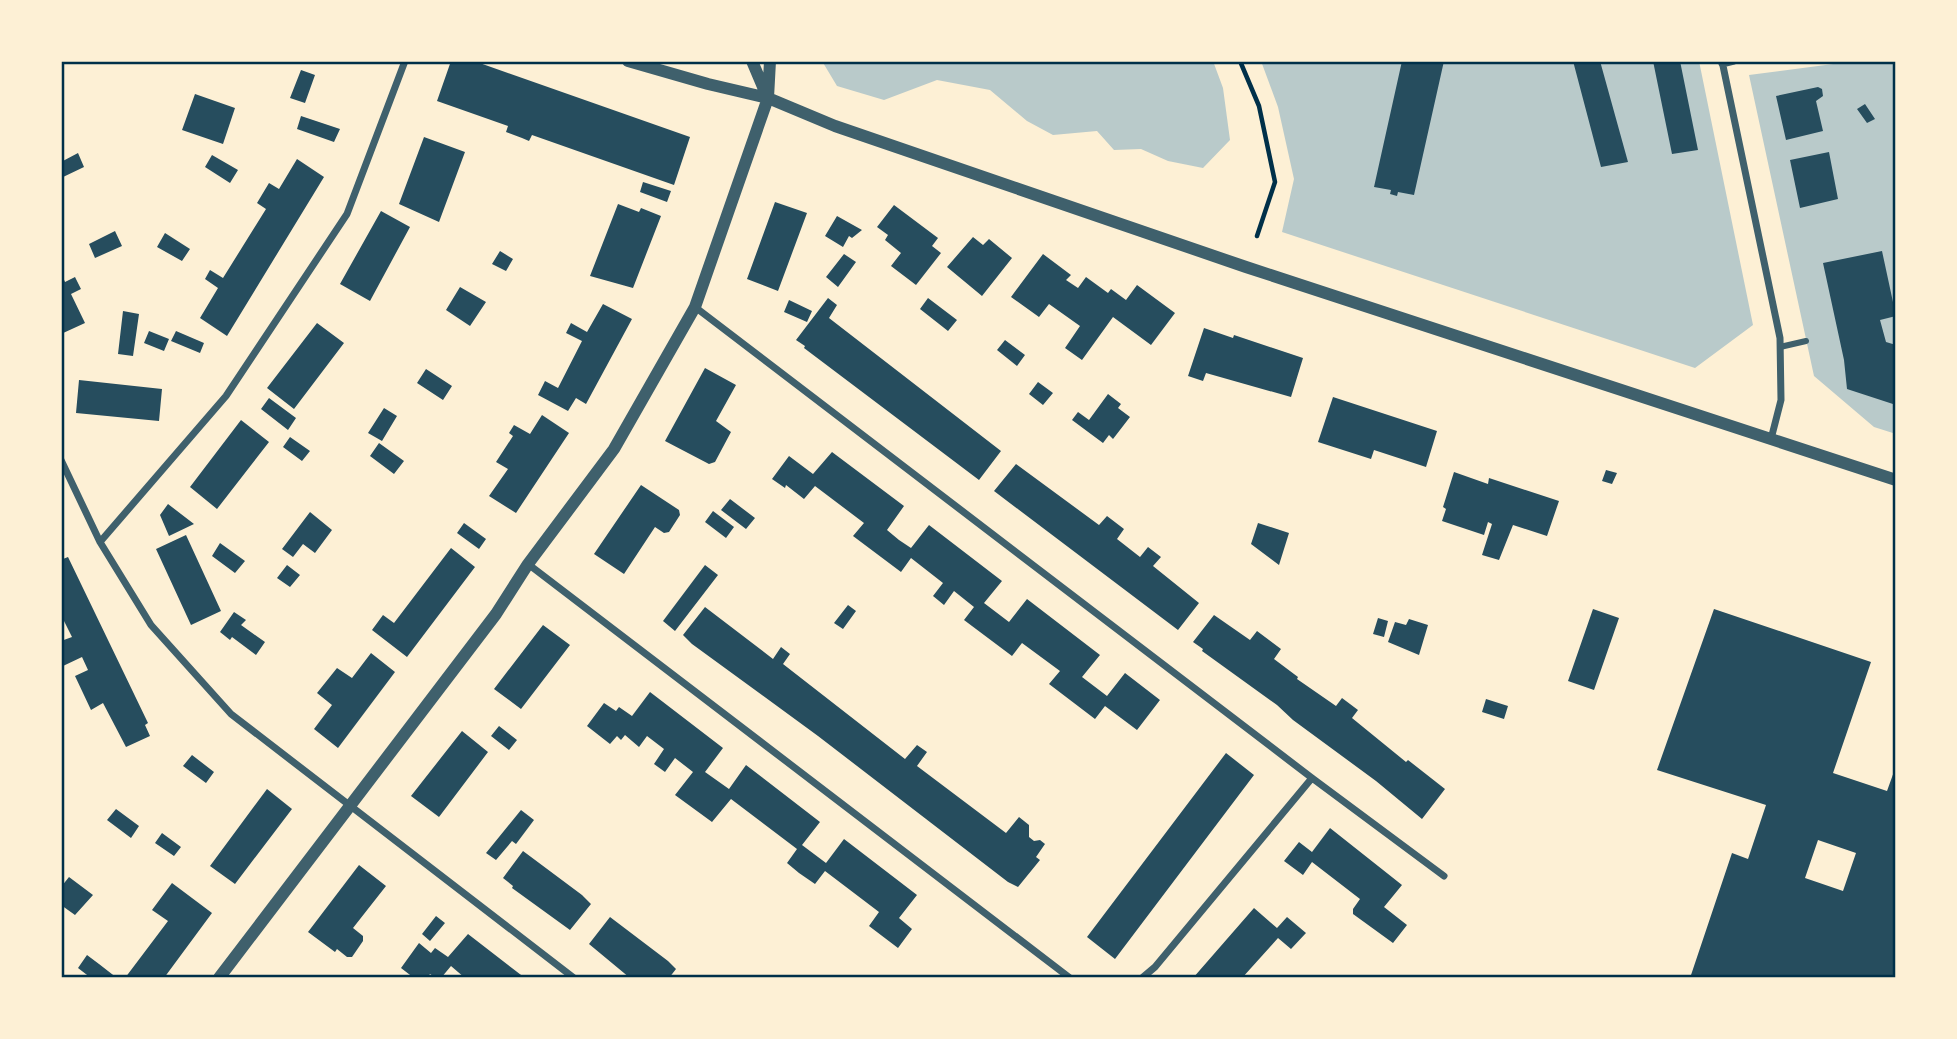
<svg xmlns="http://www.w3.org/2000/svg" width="1957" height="1039" font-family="'Titillium Web',sans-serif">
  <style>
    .green { fill: #b9caca }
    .building { fill: #264d5e; fill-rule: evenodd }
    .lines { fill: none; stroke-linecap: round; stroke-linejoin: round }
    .path { stroke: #003049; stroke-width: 4.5 }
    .pedestrian { stroke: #3f606c; stroke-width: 6 }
    .minor { stroke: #3f606c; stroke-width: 7 }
    .tertiary { stroke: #3f606c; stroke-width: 12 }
    .neatline { fill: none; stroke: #003049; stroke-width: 2.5 }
  </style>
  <rect width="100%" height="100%" fill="#fdf0d5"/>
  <path class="green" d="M822 61H1213L1223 88 1230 140 1203 168 1168 161 1141 149 1114 150 1097 131 1053 135 1027 121 990 90 937 80 884 100 837 86Z
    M1261 61H1699L1753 325 1695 368 1282 232 1294 179 1278 107Z
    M1856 61H1896V434L1874 427 1814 376 1749 75Z"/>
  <path class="building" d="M451 61H474L690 137 674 185 532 135 529 141 522 138 506 132 508 126 437 101Z
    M1402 61H1444L1414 195 1398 192 1397 196 1390 194 1391 190 1374 187Z
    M1573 61H1600L1628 162 1601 167Z
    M1653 61H1680L1698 150 1672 154Z
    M301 70 315 75 305 103 290 98Z
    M1818 87 1822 89 1823 96 1816 101 1823 131 1786 140 1776 96Z
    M195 94 235 108 223 144 182 130Z
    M1865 104 1875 119 1867 123 1857 109Z
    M301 116 340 129 334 142 297 129Z
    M424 137 465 152 439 222 399 204Z
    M1829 152 1838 199 1800 208 1790 160Z
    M78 153 84 167 61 178V162Z
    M212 155 238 170 230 183 205 167Z
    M297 159 324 177 227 336 200 318 218 288 205 279 210 270 223 278 266 209 257 203 269 183 279 189Z
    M643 182 671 191 667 202 640 192Z
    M775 202 807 213 778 291 747 279Z
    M618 204 639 212 641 208 661 216 633 288 590 276Z
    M894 205 938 238 932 246 941 253 916 285 891 266 901 253 885 240 888 235 877 227Z
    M381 211 410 227 370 301 340 284Z
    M837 216 862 230 852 238 849 236 843 247 825 236Z
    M115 231 122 246 95 258 89 244Z
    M165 233 190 249 182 261 157 247Z
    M973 237 983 245 989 239 1012 258 982 296 947 267Z
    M500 251 513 259 506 271 492 264Z
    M1882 251 1896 316 1880 320 1886 342 1896 345V405L1847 389 1844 360 1823 263Z
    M844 254 856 262 838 287 826 277Z
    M1043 254 1071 275 1066 280 1078 288 1086 277 1108 293 1111 289 1126 300 1137 285 1175 313 1151 345 1113 317 1082 360 1065 348 1080 326 1049 304 1039 317 1011 297Z
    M61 273 65 282 75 277 81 289 71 294 85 323 61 334Z
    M460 287 486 302 470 326 446 310Z
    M828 298 837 305 829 318 1001 451 979 480 804 348 805 346 796 340Z
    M928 298 957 320 948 331 920 309Z
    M789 300 812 311 807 322 784 312Z
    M603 304 632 319 586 404 576 398 568 411 538 395 545 381 558 388 582 341 566 333 571 323 587 332Z
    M123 311 139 314 133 356 118 354Z
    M317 323 344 343 294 409 267 388Z
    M1204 328 1233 338 1234 335 1303 358 1291 397 1206 373 1203 381 1188 376Z
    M149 331 169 339 164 351 144 343Z
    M176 331 204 343 200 353 171 341Z
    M1005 340 1025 355 1017 366 997 350Z
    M705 368 736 385 716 421 731 432 715 462 709 464 665 441Z
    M426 369 452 386 443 400 417 383Z
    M79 380 162 389 159 421 76 413Z
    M1038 382 1053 393 1043 405 1029 394Z
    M1108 394 1121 404 1118 408 1130 417 1113 439 1109 435 1103 443 1072 420 1078 412 1089 420Z
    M1333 397 1437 431 1426 467 1374 450 1371 459 1318 442Z
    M269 398 296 418 288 430 261 409Z
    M384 408 397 416 382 441 368 433Z
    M542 415 569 433 516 513 489 496 508 469 496 462 513 436 509 433 514 425 530 434Z
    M241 420 269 442 217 509 190 487Z
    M290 437 310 451 302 461 283 447Z
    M379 443 404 461 394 474 370 456Z
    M832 452 904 506 887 530 899 540 911 548 929 525 1002 581 984 603 1009 622 1027 599 1100 655 1082 677 1107 696 1125 673 1160 700 1137 730 1105 706 1095 719 1049 684 1060 671 1022 643 1012 656 964 620 974 607 954 591 944 605 933 596 943 583 911 558 901 572 853 536 864 523 815 486 804 499 786 485 785 488 772 479 789 456 813 474Z
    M1016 464 1099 525 1107 516 1124 529 1117 539 1140 557 1148 547 1161 557 1153 566 1199 603 1178 630 994 491Z
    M1606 470 1617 473 1612 484 1602 481Z
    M1454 472 1488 484 1489 478 1559 501 1547 536 1513 525 1499 560 1482 555 1492 524 1488 522 1484 535 1442 521 1446 509 1443 507Z
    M641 485 679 510 680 515 669 532 664 533 655 527 624 574 594 554Z
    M730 499 755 518 746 529 721 510Z
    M168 504 194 524 169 536 160 515Z
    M713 511 734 527 726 538 705 522Z
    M310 512 332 530 315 553 303 544 293 557 282 549Z
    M464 523 486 539 479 549 457 533Z
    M1258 523 1289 533 1279 565 1251 544Z
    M186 535 221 611 191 625 156 549Z
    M220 543 245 561 235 573 212 556Z
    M451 548 475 567 407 657 372 630 383 615 394 623Z
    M61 554 63 559 68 557 148 723 145 725 150 736 126 747 103 703 91 710 75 676 88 670 82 657 63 666 61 662V641L72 637 61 615Z
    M287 565 300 575 290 587 277 578Z
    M705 565 718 575 675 631 663 621Z
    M848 605 856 611 843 629 834 623Z
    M705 607 773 659 781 647 790 654 783 664 905 759 917 745 927 752 917 766 1006 833 1019 817 1029 825V837L1034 841 1040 840 1045 844 1036 857 1040 860 1018 887 1008 882 818 736 692 644 683 635Z
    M1593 609 1619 618 1594 690 1568 681Z
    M1714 609 1871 662 1833 773 1887 791 1896 766V978H1690L1732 853 1748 859 1766 805 1657 770ZM1818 840 1856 853 1843 891 1805 878Z
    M234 612 246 620 241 625 265 642 256 655 232 637 230 640 220 632Z
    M1214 615 1250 640 1257 631 1281 649 1274 659 1298 677 1297 679 1336 706 1342 698 1358 710 1352 718 1406 762 1408 760 1445 789 1422 819 1376 781 1293 720 1277 705 1202 651 1203 649 1193 642Z
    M1378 618 1388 621 1384 637 1373 634Z
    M1409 619 1428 625 1419 655 1388 642 1395 622 1406 625Z
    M543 625 570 645 521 709 494 689Z
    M371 653 395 672 338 748 314 729 332 705 317 693 337 668 352 678Z
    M650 692 723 748 705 772 729 789 746 765 820 822 802 845 826 863 844 839 917 895 899 918 912 929 898 948 869 926 879 912 825 871 815 884 799 873 787 863 797 849 731 799 712 822 675 795 693 772 675 758 665 772 654 764 664 749 647 736 639 747 625 735 621 740 617 736 610 744 587 726 604 703 616 711 619 707 632 716Z
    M1486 699 1508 706 1504 719 1482 712Z
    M499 726 517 740 509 750 491 736Z
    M462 731 488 752 439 817 411 796Z
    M1226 753 1254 775 1115 959 1087 937Z
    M192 755 214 772 206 783 183 766Z
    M267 789 292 809 235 884 210 866Z
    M116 809 139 826 131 838 107 820Z
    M521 810 534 820 516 844 512 841 496 860 486 853Z
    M1330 828 1402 885 1384 907 1407 925 1393 943 1353 914V909L1360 899 1312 862 1303 875 1284 861 1299 842 1312 852Z
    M162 833 181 847 174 856 155 843Z
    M523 851 582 895 591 904 570 930 512 888 513 886 503 878Z
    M359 865 386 886 353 928 363 936V941L352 957H347L337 949 335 952 308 932Z
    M69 877 93 895 75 915 61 905V887Z
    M172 883 212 913 164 978H125L168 921 152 910Z
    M1254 908 1277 928 1287 917 1306 933 1291 949 1278 938 1242 978H1193Z
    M436 916 445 923 430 941 422 934Z
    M610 917 668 961 676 969 669 978H630L589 944Z
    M468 934 525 978H465L451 966 441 978H436L430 974 427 978H414L401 968 419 943 431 953 435 948 448 957Z
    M87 955 99 964 117 978H91L78 968Z"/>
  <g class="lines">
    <path class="path" d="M1240 61 1259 106 1275 182 1257 236"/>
    <path class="pedestrian" d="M1780 347 1806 341"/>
    <path class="minor" d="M1722 61 1780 338 1781 400 1771 439
      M1722 64 1734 61
      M695 307 1312 778 1444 876
      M61 460 100 542 151 625 231 714 574 978
      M100 542 226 396 347 214 405 61
      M528 564 1070 978
      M1142 978 1155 967 1312 778"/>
    <path class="tertiary" d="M628 61 708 84 768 98 835 126 1246 267 1896 480
      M752 61 766 94
      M219 978 496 614 528 564 614 449 695 307 768 98 770 61"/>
  </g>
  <rect width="1957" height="1039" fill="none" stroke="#fdf0d5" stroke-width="126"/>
  <rect x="63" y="63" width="1831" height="913" class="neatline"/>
</svg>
